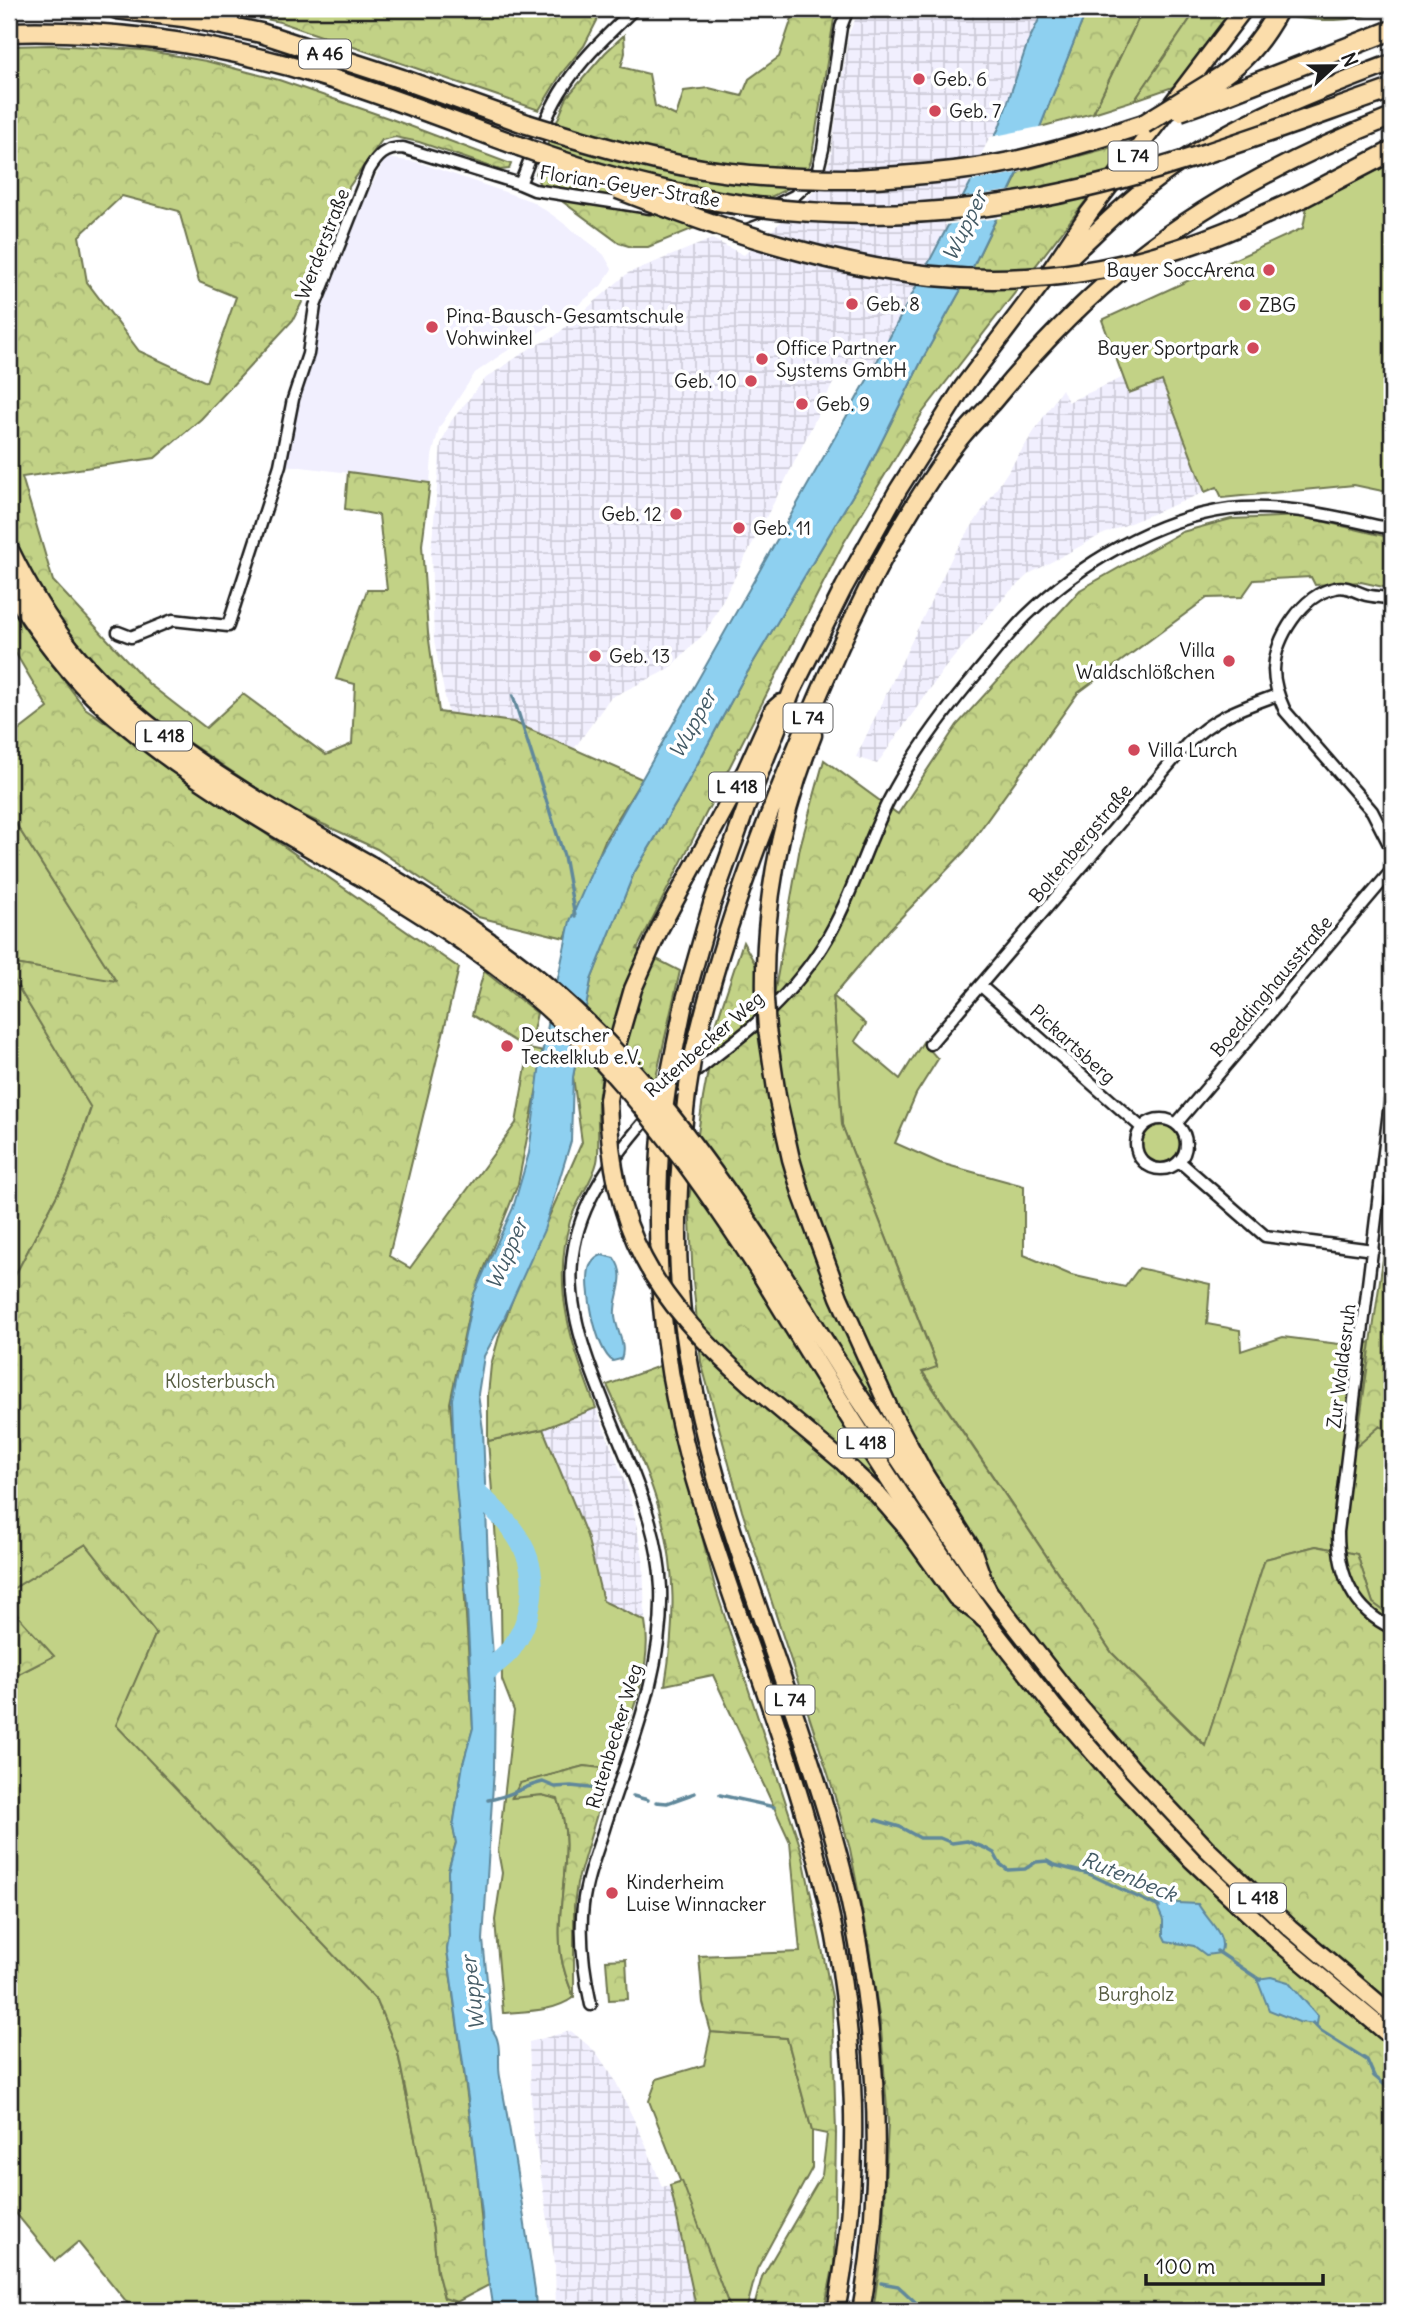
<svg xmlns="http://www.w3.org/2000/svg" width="1401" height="2320" font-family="Delius,sans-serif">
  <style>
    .built { fill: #f1effe }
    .industrial { fill: url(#industrial-grid) }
    .grass { fill: #c2d286; stroke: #6f7751; stroke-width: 2 }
    .forest { fill: url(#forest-crowns); stroke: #6f7751; stroke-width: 2; fill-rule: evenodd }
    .water { fill: #8ed0f0; stroke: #60889b; stroke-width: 2 }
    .pier { fill: #fff }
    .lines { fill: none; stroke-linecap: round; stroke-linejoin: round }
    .stream { stroke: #60889b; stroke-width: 3.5 }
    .river { stroke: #8ed0f0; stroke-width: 21 }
    .minor-casing { stroke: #1c1c1c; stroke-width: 15 }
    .trunk-casing { stroke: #1c1c1c; stroke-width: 21 }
    .motorway-casing { stroke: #1c1c1c; stroke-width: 23 }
    .minor { stroke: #fff; stroke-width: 10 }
    .trunk { stroke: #fbddab; stroke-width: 16 }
    .motorway { stroke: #fbddab; stroke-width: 18 }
    .trunk-bridge-casing { stroke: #1c1c1c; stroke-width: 21; stroke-linecap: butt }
    .motorway-bridge-casing { stroke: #1c1c1c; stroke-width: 23; stroke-linecap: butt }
    .trunk-bridge { stroke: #fbddab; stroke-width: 16 }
    .motorway-bridge { stroke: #fbddab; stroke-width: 18 }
    .poi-dot { fill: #d1495b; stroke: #fff; stroke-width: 2.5 }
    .labels { text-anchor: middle; stroke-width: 7; stroke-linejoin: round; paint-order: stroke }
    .shield { fill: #fff; stroke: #606060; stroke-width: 2 }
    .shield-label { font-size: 18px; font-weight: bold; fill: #1c1c1c }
    .poi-label { font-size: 19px; fill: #1c1c1c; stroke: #fff; text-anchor: start }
    .street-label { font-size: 19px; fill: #1c1c1c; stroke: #fff }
    .park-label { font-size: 19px; fill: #565c41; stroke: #fff }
    .water-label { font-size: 21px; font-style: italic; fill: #445b66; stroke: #fff }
  </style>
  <defs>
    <pattern id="industrial-grid" width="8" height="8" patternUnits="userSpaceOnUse" patternTransform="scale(1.75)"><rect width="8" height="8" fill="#f1effe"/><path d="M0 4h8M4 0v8" fill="none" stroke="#ceccd9"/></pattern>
    <pattern id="forest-crowns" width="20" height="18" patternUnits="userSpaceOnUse" patternTransform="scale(1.75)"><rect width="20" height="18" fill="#c2d286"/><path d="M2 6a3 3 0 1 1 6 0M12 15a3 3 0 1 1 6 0" fill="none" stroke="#a6b473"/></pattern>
  </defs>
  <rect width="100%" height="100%" fill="#fff"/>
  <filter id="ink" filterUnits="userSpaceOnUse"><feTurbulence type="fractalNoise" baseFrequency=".0143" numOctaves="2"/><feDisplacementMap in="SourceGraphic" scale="14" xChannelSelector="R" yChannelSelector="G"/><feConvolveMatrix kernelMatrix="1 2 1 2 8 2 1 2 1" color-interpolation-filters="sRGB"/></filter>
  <g filter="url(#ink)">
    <path class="built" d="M385 158 417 162 531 201 551 214 594 246 604 255 612 269 601 286 560 320 502 354 475 373 439 428 432 456 430 483 285 465 317 316 340 259 346 238Z"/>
    <path class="industrial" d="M860 9H1044L1028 42 999 128 871 373 843 363 783 485 706 632 667 670 610 698 574 749 511 722 448 712 434 640 431 552 441 444 451 421 486 378 532 347 554 337 628 273 712 239 744 255 808 198 823 180 830 159 849 33Z
      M1124 377 1130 392 1162 380 1205 492 1099 536 1029 574 1007 594 944 669 877 764 856 757 953 555 1062 389 1068 402Z
      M596 1408 630 1495 643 1557 645 1621 603 1601 587 1536 543 1429Z
      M571 2031 596 2052 615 2080 646 2145 662 2187 670 2185 697 2311H556L555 2263 532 2123 529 2042Z"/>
    <path class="grass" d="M1143 9H1197L1135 100 1093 113Z
      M1392 163V493L1354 485 1222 498 1217 487 1205 492 1162 381 1129 393 1102 320 1303 228 1307 206Z
      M9 813 117 982 9 963Z
      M9 972 91 1107 68 1174 9 1287Z
      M833 996 866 1024 855 1041 900 1079 923 1042 938 1059 916 1094 895 1143 940 1163 1024 1186V1255L1071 1275 1125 1287 1139 1268 1210 1284 1207 1324 1240 1330 1241 1351 1283 1337 1355 1346 1371 1342 1356 1445 1380 1426 1392 1434V1617L1373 1603 1357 1554 1316 1546 1265 1559 1206 1746 1112 1653 922 1371 937 1366 842 1125Z
      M1142 1144a19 19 0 1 1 38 0a19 19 0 1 1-38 0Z
      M543 1429 587 1536 603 1601 645 1621C654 1671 627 1724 610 1769L584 1766 521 1783 512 1797 542 1795 558 1799C577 1849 554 1904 561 1955 563 1970 568 1983 574 1997 554 2012 527 2011 503 2013L495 1920 502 1873 498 1851 514 1711 502 1680 501 1604 488 1441Z
      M86 1544 156 1633 117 1725 377 2001 398 2053 433 2229 437 2271 444 2298 457 2302 449 2311H134L78 2242 55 2261 9 2205V1679L53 1656 9 1606V1591Z
      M711 2032 787 2038 812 2131V2168L757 2269 746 2311H731L649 2101 657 2079 704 2065Z"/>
    <path class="forest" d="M219 9H603L584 46 561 74 539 110 280 22Z
      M795 9H840L834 19 811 161 802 181 775 195 648 247H632L619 243 540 185 536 176 537 170 567 97 605 53 624 35 625 53 621 67 649 74 655 106 676 116 684 91 709 88 742 96 749 79 779 57Z
      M1087 9H1143L1093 113 1040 127Z
      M1197 9H1232L1173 87 1135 100Z
      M1297 9H1383C1353 22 1325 22 1293 17Z
      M51 45 144 50 206 61 279 80 394 120 511 164 509 169 500 170 419 142 395 137 382 140 349 187 328 251 293 320 201 419 155 458 22 477 53 581 149 684 206 728 243 694 326 755 352 744 355 684 336 679 367 590H387L379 515 345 509 348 472 430 483 422 545 428 633 439 712 513 722 642 779 606 838 565 938 478 917 377 849 283 806 167 728 81 655 26 573 9 525V46ZM122 196 179 211 199 282 236 297 206 382 139 351 87 282 79 236Z
      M1131 142 923 412 843 544 637 949 680 971 655 1082 611 1035C607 1057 599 1081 598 1104 597 1119 600 1150 597 1162 592 1183 576 1201 570 1221 551 1289 572 1345 596 1408L543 1429 488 1441V1395L491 1365 500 1333 515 1293 582 1142 573 1077 591 980 634 873 678 800 741 683 867 471 923 358 969 275 1019 172Z
      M1301 516 1392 538V589L1361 582 1315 585 1311 577 1254 580 1242 597 1207 598 1078 693 965 851 890 929 833 996 842 1125 937 1367 922 1372 1112 1653 1205 1746 1265 1559 1316 1546 1357 1554 1373 1603 1392 1617V2311H873L882 2248 888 2123 881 2029 868 1941 850 1849 831 1783 742 1511 701 1362 693 1281 689 1199 703 1098 717 1021 743 942 780 1009 774 995 800 847 824 760 898 814 957 725 1080 590 1182 532 1231 519Z
      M9 600 22 625 85 708 459 968 389 1256 410 1268 516 1123 529 1050 472 1015 484 971 537 1013 529 1049 544 1052 518 1184 471 1302 450 1403 463 1567 473 1728 463 1764 453 1827 456 1842 448 1871 449 1936 447 1950C457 2024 468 2098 477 2173 481 2210 483 2248 489 2285L457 2302 444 2298 437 2271 433 2229 398 2053 377 2001 116 1725 156 1633 86 1544 9 1591V1287L68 1174 91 1108 9 972V963L116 981 9 813V738L48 708 9 642Z
      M1392 1197V1434L1380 1426 1356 1447Z
      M662 1365 673 1423 715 1587 802 1852 832 1997 836 2133 834 2264 824 2311H753L762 2277 822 2175 827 2134 812 2131 787 2038 711 2032 703 2003 699 1956 800 1952 790 1842 713 1675 665 1685C675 1625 677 1567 659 1509 647 1466 625 1426 607 1385Z
      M9 1606 54 1656 9 1679Z
      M584 1766 610 1769 577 1883 574 1906V1997C568 1983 563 1970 561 1955 554 1904 577 1849 558 1799L542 1795 512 1798 520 1783Z
      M626 1959 628 1999 609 2000 606 1960Z
      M682 2181 731 2311H697L670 2185Z"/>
    <path class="water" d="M1044 9H1087L1040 127 969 275 923 358 867 471 741 683 678 800 634 873 591 980 573 1077 571 1141 544 1230 502 1323 484 1356 478 1394 483 1430 490 1615 495 1683 494 1769 483 1940 492 2030C503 2042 497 2062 500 2077 514 2148 524 2219 535 2290L536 2311H493L484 2253 482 2213 468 2098 447 1950 449 1936 448 1871 456 1843 453 1827 463 1764 473 1728 467 1607 454 1462 452 1399 473 1296 513 1208 529 1153 540 1063 570 921 599 855 871 373 999 128 1028 42Z
      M602 1255 614 1258C629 1278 613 1295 615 1316 616 1330 627 1345 621 1359L613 1361C596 1352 583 1283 590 1266 593 1260 596 1257 602 1255Z
      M1157 1902 1198 1904C1206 1919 1229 1936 1220 1953L1206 1955 1194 1946 1166 1941 1163 1935V1920L1156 1904Z
      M1271 1977 1288 1982 1318 2016 1317 2024 1299 2022 1269 2010 1257 1979Z"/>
    <path class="pier" d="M1044 126 1023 172 967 182 990 137Z
      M1015 190 1001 218 944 225 958 198Z"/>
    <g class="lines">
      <path class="stream" d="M513 696 564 856 575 916
        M720 1795 774 1807
        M633 1796 648 1800
        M488 1800C507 1798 524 1786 543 1782L555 1787 571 1786 599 1789
        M656 1802 667 1803 695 1793
        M876 1820 900 1827 920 1838H940L952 1843 967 1841 985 1848 994 1853 1000 1864 1008 1870 1025 1869 1036 1862 1047 1861 1054 1865 1089 1874 1159 1907
        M1217 1951 1260 1980
        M1313 2023 1321 2031 1367 2060 1374 2076 1392 2091
        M881 2283 898 2286 925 2311"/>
      <path class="river" d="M473 1489C492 1507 514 1526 525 1551 539 1583 531 1622 511 1649 504 1658 492 1666 483 1674"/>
      <defs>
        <path id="minor" d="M520 184 534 190 650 208
          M717 218 735 221 765 210 794 196 807 185 818 169 823 149 841 27 848 9
          M1392 599C1384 597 1374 597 1366 595 1355 592 1347 585 1335 588 1302 595 1275 638 1274 670 1274 685 1279 698 1285 711L1372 811 1392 850
          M118 632 131 637 173 620 228 626 280 465 293 399 308 354 315 306 369 170C378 155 385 148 403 148L520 184C534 151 545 114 565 85 584 56 610 33 634 9
          M981 986 1142 1128
          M930 1044 1187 744C1215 716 1242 708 1277 695
          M1392 1086 1338 1532C1338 1574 1353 1610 1392 1628
          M667 1098C693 1071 724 1051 752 1027 779 1003 803 977 822 947 851 901 865 846 890 798 914 752 945 711 978 672 994 653 1009 633 1026 616 1081 563 1154 519 1230 509 1285 503 1339 518 1392 529
          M1136 1144a25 25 0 1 1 50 0a25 25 0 1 1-50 0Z
          M1176 1124 1392 870
          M1179 1161 1265 1236 1373 1250
          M591 2005C584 1973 579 1938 583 1905 586 1879 596 1854 604 1829 629 1750 664 1673 661 1588 659 1541 644 1499 626 1456 564 1308 534 1245 651 1114"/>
        <path id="trunk" d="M1062 264C1091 238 1118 209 1149 185 1221 127 1307 95 1392 63
          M765 999C763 907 779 820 813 735
          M767 1029 777 1096 791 1159 802 1196 839 1297 890 1410 925 1475 972 1549 986 1588 1070 1696 1133 1770 1208 1850 1290 1928 1392 2015
          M692 1061C716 953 754 848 797 746 832 662 868 579 916 502 930 480 945 456 962 436 971 425 981 415 991 404 1034 352 1081 302 1134 260 1211 198 1301 153 1392 117
          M668 1082 684 1003 712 904 746 808 792 691 844 587 898 490 963 387 1044 280 1089 213 1244 9
          M687 1093C677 1179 673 1264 687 1349 706 1469 750 1582 789 1697 816 1777 844 1860 858 1944 879 2065 883 2190 861 2311
          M608 1100 618 1041 633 989 660 928 746 770 773 710 781 703
          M662 1123C654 1219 657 1314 677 1409 692 1482 718 1554 742 1625 774 1715 805 1805 827 1899 858 2032 862 2177 836 2311
          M749 1383 842 1461 878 1495 905 1526 956 1597 984 1618 1053 1706 1120 1783 1192 1860 1280 1943 1392 2037"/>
        <path id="motorway" d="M117 9 183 17 261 33 402 79 527 124
          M9 32C116 29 226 45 329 78 393 98 456 123 519 146
          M1209 84C1242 65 1261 42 1279 9
          M1214 99 1392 30
          M855 179C908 176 962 172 1015 161 1059 151 1101 138 1144 124
          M1246 223 1304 197 1392 151
          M9 550C26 585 46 619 70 649 145 742 268 808 371 866
          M9 585C34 624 60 662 93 695 108 710 126 724 142 737 211 791 288 835 364 878
          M769 1254 857 1394 986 1588
          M755 1263C828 1384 902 1503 984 1618"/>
      </defs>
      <use href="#minor" class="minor-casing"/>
      <use href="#trunk" class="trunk-casing"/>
      <use href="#motorway" class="motorway-casing"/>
      <use href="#minor" class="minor"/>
      <use href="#trunk" class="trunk"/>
      <use href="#motorway" class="motorway"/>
      <defs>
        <path id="trunk-bridge" d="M765 999 767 1029
          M687 1093 692 1061
          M608 1100C611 1232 653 1297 749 1383
          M663 1117 668 1082"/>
        <path id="motorway-bridge" d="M1180 111 1214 99
          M527 124C594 145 661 165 731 173 772 178 814 179 855 179
          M1144 124 1209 84
          M519 146C672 203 817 227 980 207 1120 190 1254 137 1386 91
          M618 189C840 275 1018 323 1246 223
          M371 866C435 904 497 944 554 993 639 1067 707 1160 769 1254
          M364 878C426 916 488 954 543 1003 628 1078 694 1169 755 1263"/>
      </defs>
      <use href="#trunk-bridge" class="trunk-bridge-casing"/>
      <use href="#motorway-bridge" class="motorway-bridge-casing"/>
      <use href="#trunk-bridge" class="trunk-bridge"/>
      <use href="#motorway-bridge" class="motorway-bridge"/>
    </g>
  </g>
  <g class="poi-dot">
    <circle cx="919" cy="79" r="7"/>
    <circle cx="935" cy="111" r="7"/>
    <circle cx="1269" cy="270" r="7"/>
    <circle cx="852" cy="304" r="7"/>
    <circle cx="1245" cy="305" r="7"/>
    <circle cx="432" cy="327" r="7"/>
    <circle cx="1253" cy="348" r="7"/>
    <circle cx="762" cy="359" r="7"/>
    <circle cx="751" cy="381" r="7"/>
    <circle cx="802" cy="404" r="7"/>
    <circle cx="676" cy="514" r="7"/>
    <circle cx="739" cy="528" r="7"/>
    <circle cx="595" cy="656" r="7"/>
    <circle cx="1229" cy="661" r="7"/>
    <circle cx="1134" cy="750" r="7"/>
    <circle cx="507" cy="1046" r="7"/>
    <circle cx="612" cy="1893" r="7"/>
  </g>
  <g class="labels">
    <g class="shield">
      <rect x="299" y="39.5" width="52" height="29" rx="5"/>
      <rect x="1108.5" y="141.5" width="49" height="29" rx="5"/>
      <rect x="783.5" y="703.5" width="49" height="29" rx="5"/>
      <rect x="136" y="721.5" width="56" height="29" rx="5"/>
      <rect x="709" y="772.5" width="56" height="29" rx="5"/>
      <rect x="838" y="1428.5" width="56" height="29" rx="5"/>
      <rect x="765.5" y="1685.5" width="49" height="29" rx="5"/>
      <rect x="1230" y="1883.5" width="56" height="29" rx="5"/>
    </g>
    <g class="shield-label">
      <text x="325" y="60">A 46</text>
      <text x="1133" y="162">L 74</text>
      <text x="808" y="724">L 74</text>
      <text x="164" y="742">L 418</text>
      <text x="737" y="793">L 418</text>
      <text x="866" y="1449">L 418</text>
      <text x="790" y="1706">L 74</text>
      <text x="1258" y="1904">L 418</text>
    </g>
    <g class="poi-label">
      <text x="933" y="86">Geb. 6</text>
      <text x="949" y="118">Geb. 7</text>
      <text x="1255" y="277" text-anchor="end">Bayer SoccArena</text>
      <text x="866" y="311">Geb. 8</text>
      <text x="1259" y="312">ZBG</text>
      <text x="446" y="323">Pina-Bausch-Gesamtschule<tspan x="446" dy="22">Vohwinkel</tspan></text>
      <text x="776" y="355">Office Partner<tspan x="776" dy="22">Systems GmbH</tspan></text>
      <text x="1239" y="355" text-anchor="end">Bayer Sportpark</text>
      <text x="737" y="388" text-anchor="end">Geb. 10</text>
      <text x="816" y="411">Geb. 9</text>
      <text x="662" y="521" text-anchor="end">Geb. 12</text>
      <text x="753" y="535">Geb. 11</text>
      <text x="1215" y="657" text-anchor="end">Villa<tspan x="1215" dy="22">Waldschlößchen</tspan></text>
      <text x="609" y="663">Geb. 13</text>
      <text x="1148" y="757">Villa Lurch</text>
      <text x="521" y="1042">Deutscher<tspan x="521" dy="22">Teckelklub e.V.</tspan></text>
      <text x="626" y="1889">Kinderheim<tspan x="626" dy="22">Luise Winnacker</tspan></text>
    </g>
    <g class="street-label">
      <text transform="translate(630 186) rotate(9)" y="7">Florian-Geyer-Straße</text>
      <text transform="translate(322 244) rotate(-69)" y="7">Werderstraße</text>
      <text transform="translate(1080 843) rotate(-50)" y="7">Boltenbergstraße</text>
      <text transform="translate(1271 986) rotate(-50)" y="7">Boeddinghausstraße</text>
      <text transform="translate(704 1044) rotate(-41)" y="7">Rutenbecker Weg</text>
      <text transform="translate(1073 1044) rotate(42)" y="7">Pickartsberg</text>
      <text transform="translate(1341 1366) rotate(-83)" y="7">Zur Waldesruh</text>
      <text transform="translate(614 1736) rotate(-73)" y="7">Rutenbecker Weg</text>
    </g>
    <g class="park-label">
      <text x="220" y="1388">Klosterbusch</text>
      <text x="1136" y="2001">Burgholz</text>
    </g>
    <g class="water-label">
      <text transform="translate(965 226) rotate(-64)" y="7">Wupper</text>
      <text transform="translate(693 724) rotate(-61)" y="7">Wupper</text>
      <text transform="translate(507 1254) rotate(-67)" y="7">Wupper</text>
      <text transform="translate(1129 1877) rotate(22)" y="7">Rutenbeck</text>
      <text transform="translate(473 1993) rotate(-97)" y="7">Wupper</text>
    </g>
  </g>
  <rect width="1401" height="2320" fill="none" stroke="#fff" stroke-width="35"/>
  <rect x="18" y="18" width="1366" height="2285" fill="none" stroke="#1c1c1c" stroke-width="2.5" filter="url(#ink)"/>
  <g transform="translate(1334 66) rotate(68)" stroke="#ffffff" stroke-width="5" paint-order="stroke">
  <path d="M0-5L12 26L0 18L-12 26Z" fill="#1c1c1c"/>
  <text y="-10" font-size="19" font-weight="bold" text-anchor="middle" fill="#1c1c1c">N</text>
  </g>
  <path d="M1146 2274v10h177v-10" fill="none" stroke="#1c1c1c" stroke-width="3.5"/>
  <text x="1156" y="2274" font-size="21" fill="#1c1c1c" stroke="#ffffff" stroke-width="5" paint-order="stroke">100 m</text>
</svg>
